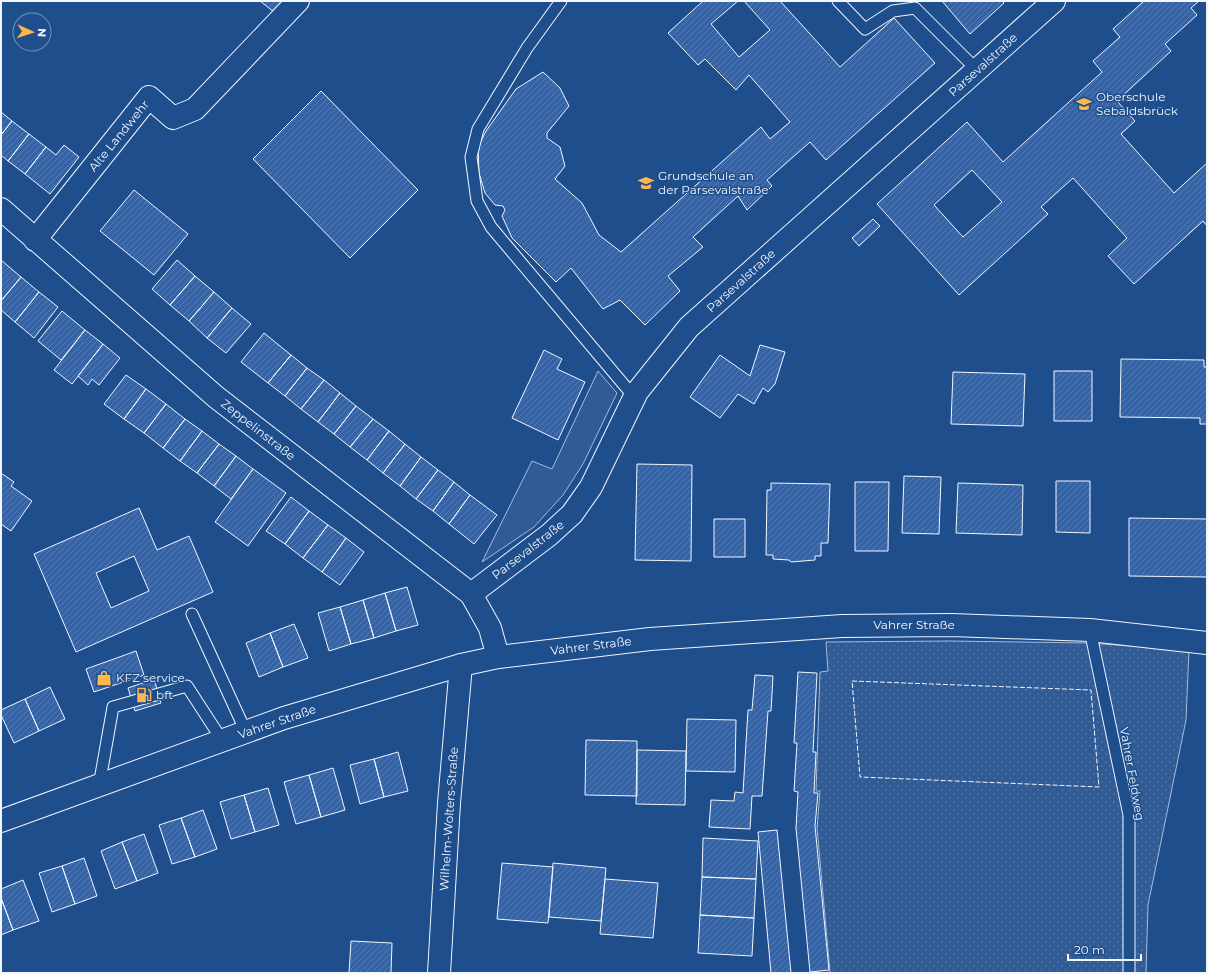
<svg xmlns="http://www.w3.org/2000/svg" width="1208" height="974" font-family="Montserrat,sans-serif">
  <style>
    .built { fill: #305b95; stroke: #a8bbd7 }
    .park { fill: url(#park-dots); stroke: #a8bbd7 }
    .building { fill: url(#building-hatch); stroke: #f2f6ff; fill-rule: evenodd }
    .lines { fill: none; stroke-linecap: round; stroke-linejoin: round }
    .lane-casing { stroke: #f2f6ff; stroke-width: 13 }
    .street-casing { stroke: #f2f6ff; stroke-width: 24 }
    .secondary-casing { stroke: #f2f6ff; stroke-width: 24 }
    .lane { stroke: #1f4e8c; stroke-width: 11 }
    .street { stroke: #1f4e8c; stroke-width: 22 }
    .secondary { stroke: #1f4e8c; stroke-width: 22 }
    .fence { stroke: #f2f6ff; stroke-width: 1; stroke-dasharray: 5 2; stroke-linecap: butt }
    .labels { text-anchor: middle; stroke-width: 3; stroke-linejoin: round; paint-order: stroke }
    .street-label { font-size: 12px; fill: #f2f6ff; stroke: #1f4e8c }
    .poi-label { font-size: 12px; fill: #f2f6ff; stroke: #1f4e8c; text-anchor: start }
  </style>
  <defs>
    <pattern id="park-dots" width="8" height="8" patternUnits="userSpaceOnUse"><rect width="8" height="8" fill="#305b95"/><path d="M2 2h.1M6 6h.1" fill="none" stroke="#4e73a5" stroke-width="1.8" stroke-linecap="round"/></pattern>
    <pattern id="building-hatch" width="6" height="6" patternUnits="userSpaceOnUse"><rect width="6" height="6" fill="#3563a3"/><path d="M-1 1l2-2M0 6l6-6M5 7l2-2" fill="none" stroke="#537ab1"/></pattern>
  </defs>
  <rect width="100%" height="100%" fill="#1f4e8c"/>
  <path class="built" d="M598 371 617 393 583 464 563 495 534 527 482 562 532 461 552 469Z"/>
  <path class="park" d="M950 641 1089 643 1189 650 1186 720 1148 905 1146 973H820L830 972 817 828 820 791H816L820 672 828 671 826 642Z"/>
  <path class="building" d="M260 1H282L274 12Z
    M703 1H738L711 24 739 57 770 30 744 1H780L840 67 894 18 935 63 826 160 810 142 767 180 772 186 747 210 738 196 693 237 703 247 668 276 680 291 645 325 620 300 603 309 571 268 556 282 512 238 502 216 505 210 503 206 495 205 485 193 479 173 478 147 486 131 516 89 543 72 560 88 569 106 547 133V138L560 147 565 166 555 179 582 203 599 235 621 252 761 127 770 139 790 122 749 75 736 90 705 59 698 65 668 33Z
    M942 1H1002L1004 3 970 34Z
    M1144 1H1199L1191 8 1197 15 1165 44 1171 51 1117 101 1135 121 1121 134 1174 193 1207 163V226L1203 221 1134 284 1108 256 1127 238 1073 178 1041 207 1048 214 959 295 877 204 967 122 1003 162 1102 72 1093 61 1120 37 1113 29ZM972 170 1002 202 963 237 934 205Z
    M321 91 418 190 350 258 253 159Z
    M1 112 12 121 1 135Z
    M12 121 29 134 8 161 1 155V135Z
    M29 134 46 147 25 174 8 161Z
    M64 145 79 157 50 194 25 174 46 147 56 155Z
    M134 190 188 234 154 275 100 231Z
    M873 219 880 226 859 246 852 238Z
    M1 260 21 277 1 301Z
    M177 260 195 276 170 305 152 289Z
    M195 276 214 292 189 321 170 305Z
    M21 277 39 292 15 322 1 310V301Z
    M39 292 58 307 34 338 15 322Z
    M214 292 232 308 207 338 189 321Z
    M232 308 251 324 226 353 207 338Z
    M62 311 85 330 61 360 38 341Z
    M85 330 103 344 72 384 54 370Z
    M264 333 291 355 268 383 241 362Z
    M103 344 120 358 99 385 92 379 88 385 78 376Z
    M760 345 785 352 775 384 768 392 763 388 754 404 738 394 720 418 690 397 720 355 750 376Z
    M544 350 562 359 557 369 585 382 558 440 512 418Z
    M291 355 307 368 285 396 268 383Z
    M1121 359 1204 360V367H1207V424H1200V418L1120 417Z
    M307 368 324 380 301 409 285 396Z
    M1054 371H1092V421H1054Z
    M953 372 1025 374 1023 426 951 424Z
    M126 375 146 389 124 419 104 404Z
    M324 380 340 393 318 422 301 409Z
    M146 389 166 404 144 433 124 419Z
    M340 393 356 406 334 434 318 422Z
    M166 404 185 419 163 448 144 433Z
    M356 406 373 419 350 447 334 434Z
    M185 419 202 431 180 461 163 448Z
    M373 419 389 431 367 460 350 447Z
    M202 431 219 444 197 473 180 461Z
    M389 431 405 444 383 473 367 460Z
    M219 444 236 456 214 486 197 473Z
    M405 444 421 457 400 486 383 473Z
    M236 456 253 469 231 499 214 486Z
    M421 457 438 470 416 499 400 486Z
    M637 464 692 465 691 561 635 560Z
    M253 469 286 493 248 546 215 522Z
    M438 470 454 482 433 511 416 499Z
    M1 473 14 482 11 486 32 501 11 531 1 524Z
    M904 476 941 477 939 534 902 533Z
    M1056 481H1090V533L1056 532Z
    M454 482 470 495 449 524 433 511Z
    M855 482H889L888 551H855Z
    M771 483 830 484 828 543H821V556H815V560L791 562 789 560 773 559V555H766L767 490H771Z
    M958 483 1023 485 1022 535 956 533Z
    M470 495 497 515 474 544 449 524Z
    M291 497 309 511 285 544 266 531Z
    M139 508 157 550 189 536 213 592 76 652 34 554ZM134 556 149 591 111 608 96 573Z
    M309 511 328 525 303 558 285 544Z
    M1129 518 1207 519V577L1129 576Z
    M714 519H745V557H714Z
    M328 525 346 538 322 572 303 558Z
    M346 538 364 552 340 585 322 572Z
    M407 587 418 625 396 631 385 593Z
    M385 593 396 631 374 638 363 600Z
    M363 600 374 638 351 644 340 607Z
    M340 607 351 644 329 651 318 613Z
    M294 624 308 658 283 667 270 633Z
    M270 633 283 667 259 677 246 643Z
    M136 651 144 675 94 692 86 669Z
    M798 672 817 673 813 752H816L814 793H818L815 826 829 970 810 972 796 828 798 792 794 791 797 743H794Z
    M755 675 773 676 771 711H768L762 796H752L750 829 709 827 711 800 734 801 735 792 743 793 748 710H752Z
    M154 679 161 703 135 711 128 688Z
    M50 687 65 719 39 731 25 699Z
    M25 699 39 731 14 743 1 715V710Z
    M687 719 736 720 735 772 686 771Z
    M586 740 637 741V796L585 795Z
    M637 750 686 751 685 805 636 804Z
    M398 752 408 791 384 797 374 759Z
    M374 759 384 797 360 804 350 765Z
    M333 768 345 810 321 817 309 775Z
    M309 775 321 817 296 824 284 782Z
    M268 788 279 825 255 832 244 795Z
    M244 795 255 832 231 839 220 802Z
    M203 810 217 849 195 857 181 818Z
    M181 818 195 857 172 864 159 825Z
    M777 830 791 973H771L758 832Z
    M144 834 158 873 137 881 122 842Z
    M703 838 758 841 756 879 702 877Z
    M122 842 137 881 115 889 101 851Z
    M84 858 97 896 75 904 62 866Z
    M502 863 553 867 548 923 497 919Z
    M553 863 606 868 601 921 549 917Z
    M62 866 75 904 52 912 39 873Z
    M702 877 756 879 754 918 700 915Z
    M605 879 658 883 653 938 600 934Z
    M23 880 39 921 13 930 1 898V889Z
    M1 898 13 930 1 935Z
    M700 915 754 918 752 956 698 953Z
    M351 941 392 943 391 973H349Z"/>
  <g class="lines">
    <defs>
      <path id="lane" d="M561 1 527 48 478 129 471 157 477 201 491 227 635 398
        M838 1 865 29 893 11 915 8 977 70
        M192 614 246 732
        M1090 630 1129 815V973
        M99 786 113 707 187 686 222 740"/>
      <path id="street" d="M1 209 216 397 471 594 490 628 498 657
        M35 240 149 97 173 118 195 109 298 1
        M471 594 549 535 572 514 591 487 637 392 689 327 1054 1
        M439 973 449 803 461 665"/>
      <path id="secondary" d="M1 821 284 718 461 665 498 657 650 639 842 626 952 625 1090 630 1207 643"/>
    </defs>
    <use href="#lane" class="lane-casing"/>
    <use href="#street" class="street-casing"/>
    <use href="#secondary" class="secondary-casing"/>
    <use href="#lane" class="lane"/>
    <use href="#street" class="street"/>
    <use href="#secondary" class="secondary"/>
    <path class="fence" d="M852 681 1091 690 1099 787 860 777Z"/>
  </g>
  <defs>
    <symbol id="school-bare" viewBox="-9 -9 18 18"><path d="M0-5L7-2L0 1L-7-2ZM-4 1L0 2.5L4 1V4Q0 6-4 4Z" fill="#ffb74d" stroke="#1f4e8c" stroke-width="2.5" paint-order="stroke"/></symbol>
    <symbol id="shop-bare" viewBox="-9 -9 18 18"><path d="M-5-2.5h2.3a2.7 3.5 0 0 1 5.4 0H5L5.5 6h-11ZM-1.5-2.5h3a1.5 2.3 0 0 0-3 0Z" fill="#ffb74d" stroke="#1f4e8c" stroke-width="2.5" paint-order="stroke"/></symbol>
    <symbol id="fuel-bare" viewBox="-9 -9 18 18"><path d="M-5.5-6h7V0h2V4h1.3V-2.5L3-4.5l.8-.8L6-3V5H2.5V1h-1V6h-7ZM-4.2-4.7v3.2H.2V-4.7Z" fill="#ffb74d" stroke="#1f4e8c" stroke-width="2.5" paint-order="stroke"/></symbol>
  </defs>
  <g fill-rule="evenodd">
    <use href="#school-bare" x="1073" y="93" width="22" height="22"/>
    <use href="#school-bare" x="635" y="172" width="22" height="22"/>
    <use href="#shop-bare" x="93" y="667" width="22" height="22"/>
    <use href="#fuel-bare" x="133" y="684" width="22" height="22"/>
  </g>
  <g class="labels">
    <g class="street-label">
      <text transform="translate(983 65) rotate(-42)" y="4">Parsevalstraße</text>
      <text transform="translate(119 136) rotate(-51)" y="4">Alte Landwehr</text>
      <text transform="translate(741 281) rotate(-42)" y="4">Parsevalstraße</text>
      <text transform="translate(258 430) rotate(38)" y="4">Zeppelinstraße</text>
      <text transform="translate(528 550) rotate(-38)" y="4">Parsevalstraße</text>
      <text x="914" y="629">Vahrer Straße</text>
      <text transform="translate(591 646) rotate(-7)" y="4">Vahrer Straße</text>
      <text transform="translate(277 722) rotate(-19)" y="4">Vahrer Straße</text>
      <text transform="translate(1132 774) rotate(80)" y="4">Vahrer Feldweg</text>
      <text transform="translate(449 819) rotate(-86)" y="4">Wilhelm-Wolters-Straße</text>
    </g>
    <g class="poi-label">
      <text x="1096" y="101">Oberschule<tspan x="1096" dy="14">Sebaldsbrück</tspan></text>
      <text x="658" y="180">Grundschule an<tspan x="658" dy="14">der Parsevalstraße</tspan></text>
      <text x="116" y="682">KFZ service</text>
      <text x="156" y="699">bft</text>
    </g>
  </g>
  <rect width="1208" height="974" fill="none" stroke="#f2f6ff" stroke-width="4"/>
  <g transform="translate(32 32) rotate(93)"><circle r="19" fill="#1f4e8c" stroke="#7391ba"/>
  <path d="M0-3L7 15L0 10L-7 15Z" fill="#ffb74d"/>
  <text y="-6" font-size="11" font-weight="bold" text-anchor="middle" fill="#f2f6ff">N</text>
  </g>
  <path d="M1068 954v6h73v-6" fill="none" stroke="#f2f6ff" stroke-width="2"/>
  <text x="1074" y="954" font-size="12" fill="#f2f6ff" stroke="#1f4e8c" stroke-width="3" paint-order="stroke">20 m</text>
</svg>
